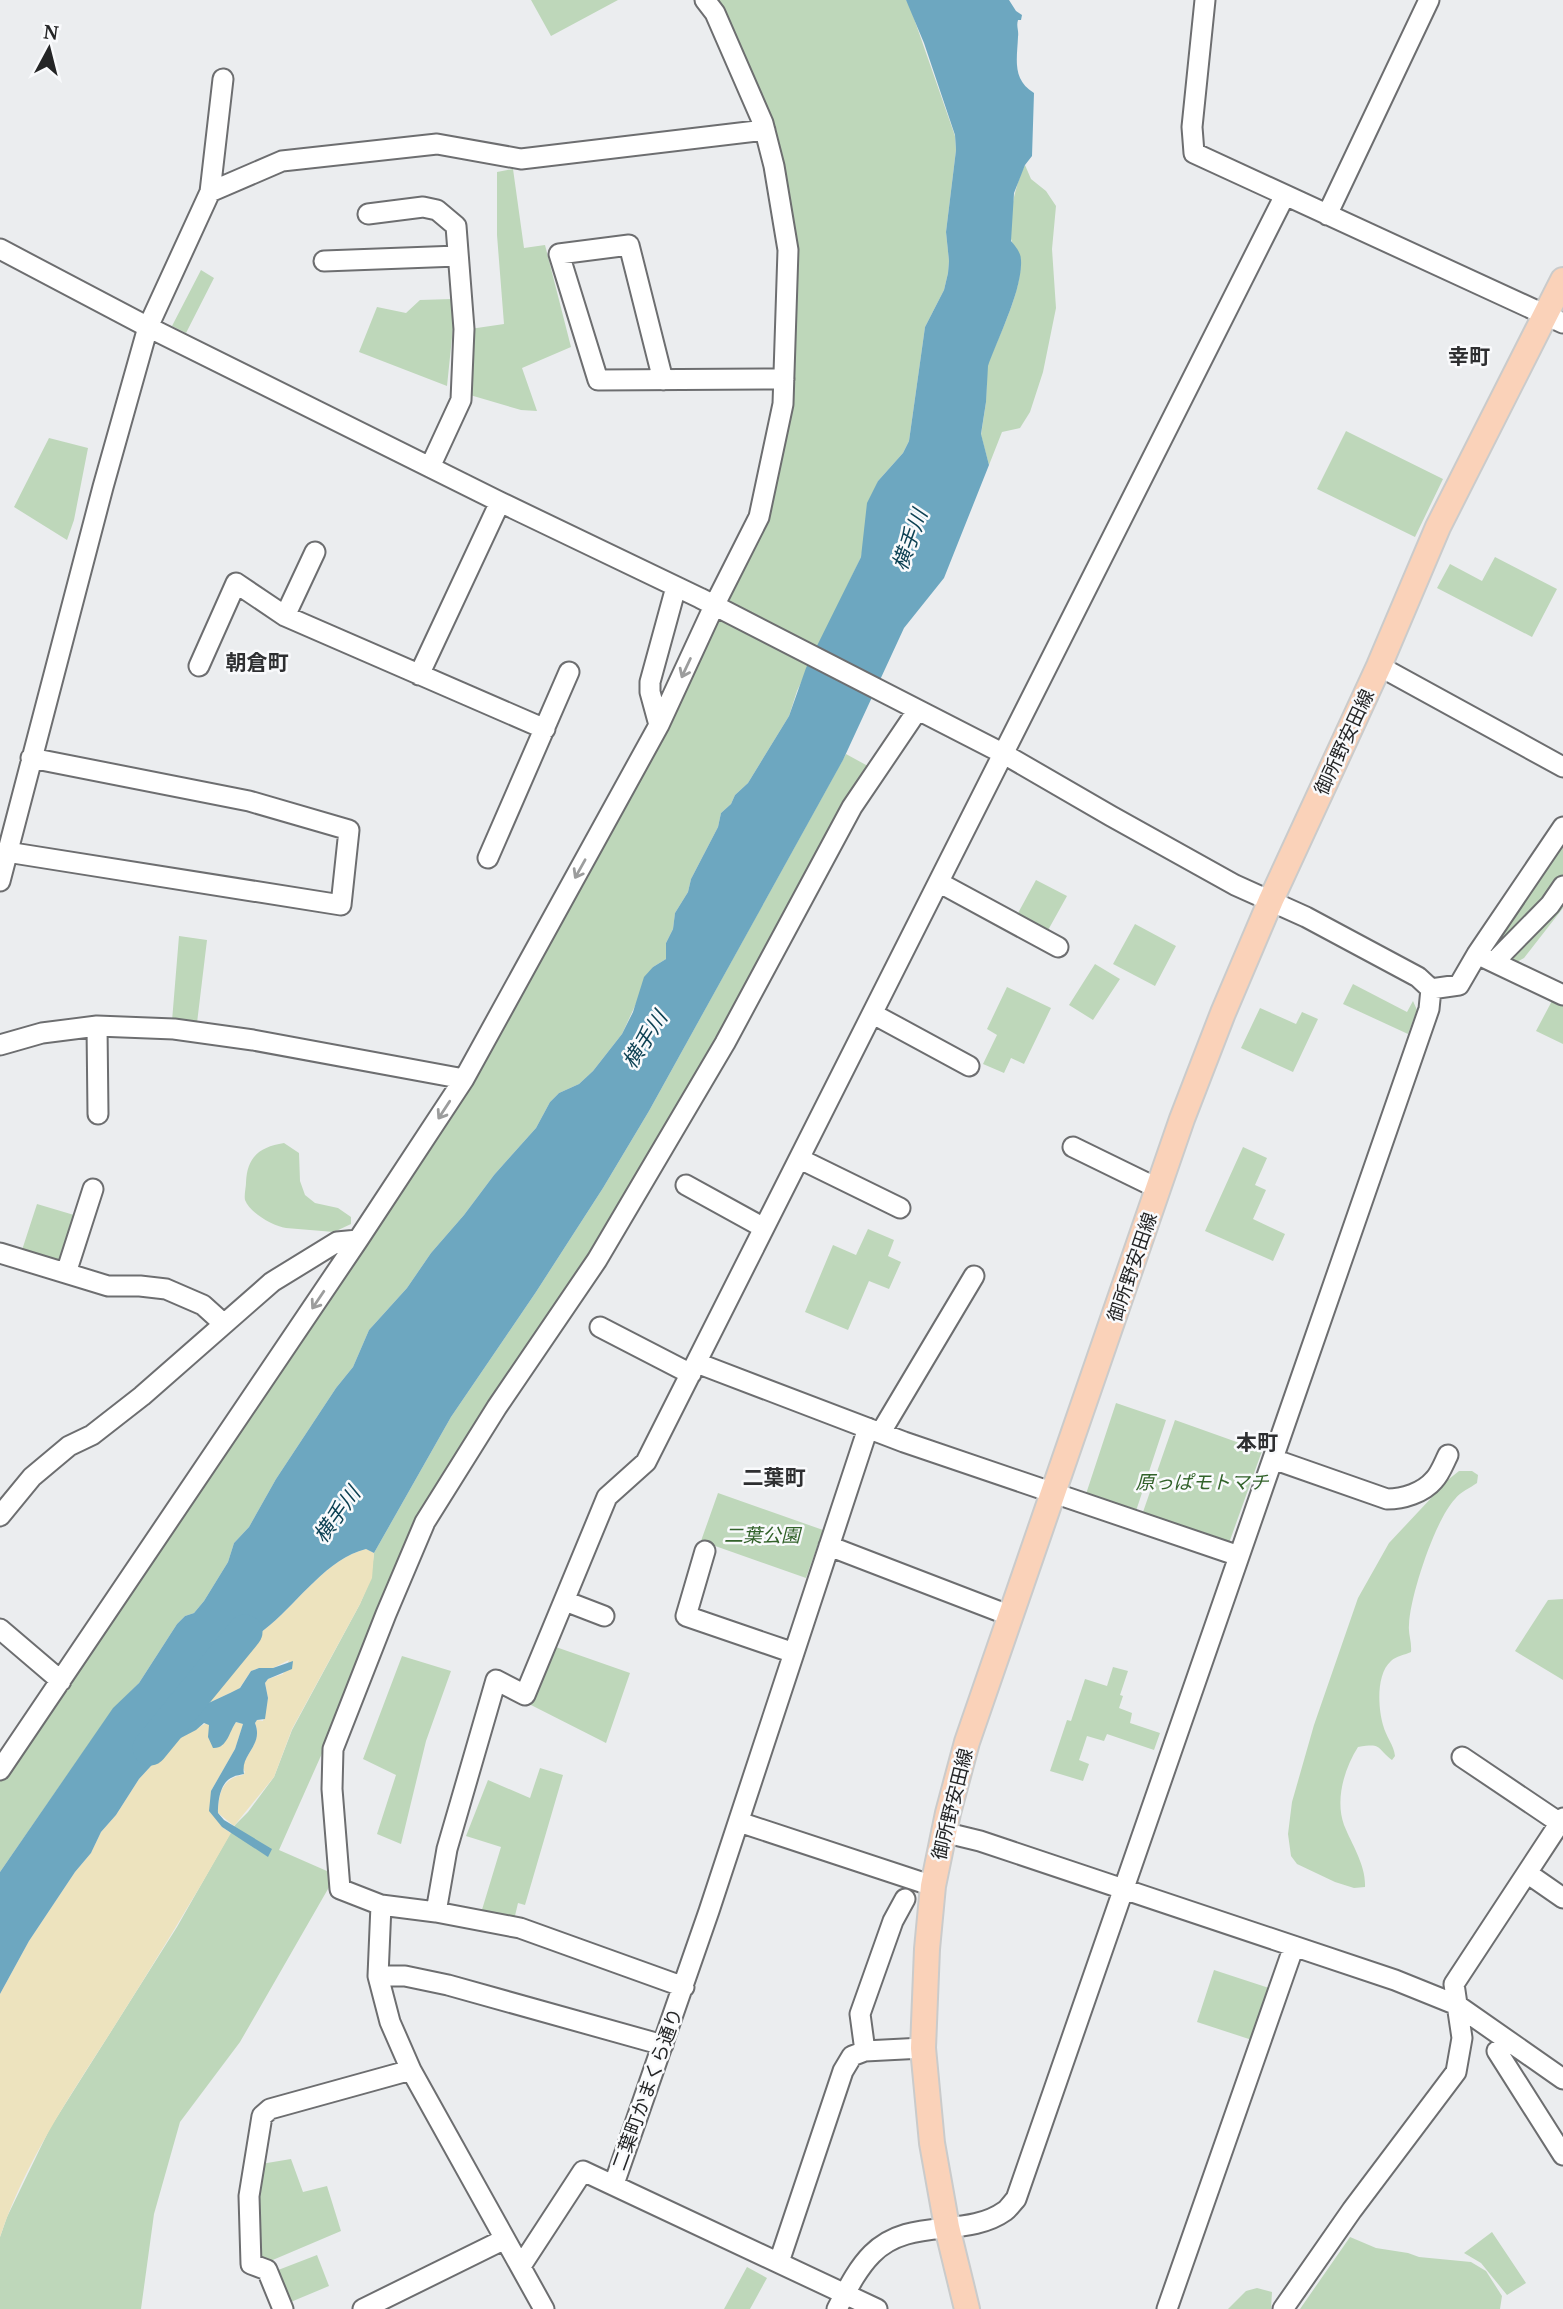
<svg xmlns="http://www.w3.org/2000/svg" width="1563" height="2309" font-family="'Noto Serif','Noto Sans JP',serif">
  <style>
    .green { fill: #bed7ba }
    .sand { fill: #ede3be }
    .water { fill: #6da7c0 }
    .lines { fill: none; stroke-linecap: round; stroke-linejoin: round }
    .river { stroke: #6da7c0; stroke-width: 35 }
    .minor-casing { stroke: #6d6e70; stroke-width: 23 }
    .major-casing { stroke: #cacbcb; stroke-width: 28 }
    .minor { stroke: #fff; stroke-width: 19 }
    .major { stroke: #fad2b9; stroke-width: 24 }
    .oneway { stroke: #9c9d9d }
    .labels { text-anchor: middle; stroke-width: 5; stroke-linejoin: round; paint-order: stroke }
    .street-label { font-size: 19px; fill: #242526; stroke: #f9fafc }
    .park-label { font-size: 19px; font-style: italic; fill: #32622a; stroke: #f9fafc }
    .neighbourhood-label { font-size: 21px; font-weight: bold; fill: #2e2f31; stroke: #f9fafc }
    .water-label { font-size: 21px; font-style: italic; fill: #0d4153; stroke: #f9fafc }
  </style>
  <rect width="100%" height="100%" fill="#ebedef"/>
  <path class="green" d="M531 0H618L551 36Z
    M705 0H906L910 7 955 136 956 150 946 232 949 261 948 273 944 290 925 327 909 441 903 453 878 481 861 557 797 691 789 716 748 783 735 795 731 804 721 813 718 827 691 879 688 892 675 913 673 929 666 943V959L653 967 622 1034 593 1071 579 1084 559 1093 550 1102 536 1128 494 1175 464 1215 431 1253 407 1288 369 1330 353 1367 336 1388 276 1479 249 1527 234 1543 228 1562 204 1601 194 1613 185 1616 177 1624 139 1683 113 1709 0 1872V1770L464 1079 759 517 783 404 788 250 765 130Z
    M1025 165 1031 179 1046 191 1056 206 1052 249 1056 308 1043 372 1030 412 1020 428 1002 432 989 465 981 435 986 402 987 366C1000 333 1019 298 1021 263 1021 252 1013 248 1011 239 1007 220 1016 182 1025 165Z
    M513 169 524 248 545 245 571 347 522 368 537 411 521 410 470 395V329L504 324 497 235V172Z
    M201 270 214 278 186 333 172 326Z
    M452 299 453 328 447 386 359 352 377 307 406 313 420 300Z
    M1346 431 1443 479 1415 537 1317 489Z
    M49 438 88 448 74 520 67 540 14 507Z
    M1495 557 1557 589 1532 637 1437 588 1450 564 1482 581Z
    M846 754 877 771 725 1043 425 1522 279 1850 336 1875 240 2042 180 2122 154 2214 141 2309H0V2237L7 2217 50 2128 177 1927 235 1825 248 1812 274 1777 292 1730 360 1604 371 1578 374 1553 451 1417 536 1292 603 1188 649 1111Z
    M1563 843V908L1524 958 1515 963 1493 956 1490 942Z
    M1036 880 1067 896 1047 932 1017 915Z
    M1135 924 1176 946 1155 986 1113 964Z
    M179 936 207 940 197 1023 172 1021Z
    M1095 964 1120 979 1093 1020 1069 1005Z
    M1353 984 1407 1012 1413 1001 1417 1010 1408 1034 1343 1004Z
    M1007 987 1051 1008 1024 1064 1011 1058 1004 1073 983 1064 997 1035 987 1029Z
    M1553 999 1563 1004V1044L1536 1031Z
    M1260 1008 1296 1024 1302 1012 1318 1019 1293 1072 1241 1048Z
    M284 1143 299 1153 300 1181 305 1195 315 1203 338 1208 351 1217V1224L334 1232 286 1228C273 1226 250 1213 245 1200 244 1195 246 1187 246 1183 247 1156 260 1147 284 1143Z
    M1243 1147 1267 1158 1255 1185 1266 1190 1253 1219 1285 1234 1273 1261 1205 1231Z
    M37 1204 74 1215 59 1262 22 1250Z
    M868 1229 894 1240 888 1256 901 1262 889 1289 869 1281 848 1330 805 1312 833 1245 856 1255Z
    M1116 1403 1166 1420 1136 1511 1086 1494Z
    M1175 1420 1262 1451 1229 1543 1143 1512Z
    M1459 1471H1472L1478 1475 1477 1483C1470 1488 1460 1492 1455 1499 1435 1520 1410 1596 1409 1625 1408 1634 1412 1642 1411 1652 1405 1655 1396 1656 1391 1661 1376 1674 1378 1708 1383 1725 1386 1737 1394 1745 1395 1756L1392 1760C1375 1747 1383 1743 1358 1747 1344 1769 1335 1800 1344 1825 1352 1845 1366 1865 1365 1887L1354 1888 1335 1882 1297 1864 1291 1856 1288 1834 1292 1802 1314 1725 1358 1598 1389 1543 1449 1479Z
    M718 1493 823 1530 806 1578 701 1541Z
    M1563 1599V1680L1515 1651 1548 1600Z
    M553 1646 630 1673 606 1743 529 1704Z
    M402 1656 451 1671 426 1741 401 1844 377 1834 396 1775 363 1759Z
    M1113 1667 1128 1671 1120 1695 1123 1696 1119 1708 1132 1713 1130 1723 1160 1733 1154 1750 1107 1734 1104 1741 1087 1736 1079 1760 1089 1764 1083 1781 1050 1771 1067 1720 1071 1721 1085 1679 1107 1686Z
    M540 1768 563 1775 525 1905 518 1903 514 1920 481 1913 501 1847 466 1836 488 1780 530 1798Z
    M1214 1970 1269 1988 1252 2040 1197 2022Z
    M291 2159 303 2192 327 2186 341 2231 268 2262 257 2257 261 2164Z
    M1492 2232 1526 2283 1507 2295 1481 2263 1464 2253Z
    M1350 2237 1376 2248 1408 2253 1419 2257 1471 2262 1486 2271 1502 2296 1500 2309H1300Z
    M317 2255 329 2286 286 2304 273 2272Z
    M747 2267 767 2278 750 2309H724Z
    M1257 2288 1272 2292 1271 2309H1228L1246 2291Z"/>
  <path class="sand" d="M366 1549 374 1553 372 1578 360 1604 292 1729 274 1777 234 1826 218 1813C218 1795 222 1778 243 1775L245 1772 242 1767C248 1751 262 1741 255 1723L257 1720 263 1721 268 1698 265 1683 268 1679 283 1674 289 1660 273 1668H259L251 1671 239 1689 230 1693 187 1713 175 1711 174 1706 181 1697C210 1673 240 1649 270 1625 300 1600 327 1559 366 1549Z
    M208 1722 222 1746 236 1722 243 1724 235 1749 211 1791 222 1827 231 1833C193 1900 153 1965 112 2030 70 2096 25 2162 0 2237V1994L29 1941 75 1872 91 1853 101 1832 116 1815 139 1779 173 1742Z"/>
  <path class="water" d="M906 0H1009L1016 11 1022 15 1021 20H1018C1016 27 1019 30 1018 37 1017 60 1012 79 1034 93L1032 156 1025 165 1014 193 1011 241C1015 246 1021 252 1021 260 1023 288 998 338 988 366L986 402 981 434 989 465 944 578 904 628 843 760 649 1111 603 1188 536 1292 451 1417 374 1553 366 1549C327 1559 300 1600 270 1625 240 1649 210 1673 181 1697L174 1706 176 1711 187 1713 230 1693 240 1688 251 1671 259 1668H273L293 1661 292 1669 268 1679 265 1683 268 1698 265 1719 257 1720 255 1723C264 1746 240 1754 244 1774 241 1775 236 1775 233 1777 220 1782 218 1801 218 1813L224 1820 272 1849 268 1857 222 1827 209 1811 211 1791 235 1749 243 1724 236 1722C229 1732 227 1749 213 1748L208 1737 209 1725 204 1723 196 1730 173 1742 139 1779 116 1815 101 1832 91 1853 75 1872 29 1941 0 1994V1872L113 1708 139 1683 177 1624 185 1616 194 1613 204 1601 228 1562 234 1543 249 1527 276 1479 336 1388 353 1367 369 1330 407 1288 431 1253 464 1215 494 1175 536 1128 550 1102 559 1093 579 1084 593 1071 622 1034 633 1012 644 977 653 967 666 959V943L673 929 675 913 688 892 691 879 718 827 721 813 731 804 735 795 748 783 789 716 806 668 861 557 867 503 878 481 903 453 909 441 925 327 944 290 948 273 949 261 946 232 956 150 955 135 924 43Z"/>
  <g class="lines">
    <path class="river" d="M150 1748 245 1632"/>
    <defs>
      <path id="minor" d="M1205 0 1192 127 1194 153 1563 323
        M210 192 282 161 437 144 521 159 765 130
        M368 214 423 207 437 210 456 226 464 329 461 400 430 467
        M1327 215 1429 0
        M0 249 148 327 500 502 700 598 1004 754 1111 816 1235 885 1306 917 1418 977 1431 989
        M324 261 458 256
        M663 380 629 245 559 254 598 380 784 379
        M285 616 315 552
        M199 666 236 583 285 616 545 729
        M1379 666 1563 767
        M419 675 500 502
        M659 725 650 692V682L676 587
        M7 852 341 905 349 830 249 801 31 758
        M488 858 569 672
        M0 881 103 487 148 327 210 192 223 79
        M940 883 1058 947
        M1485 958 1563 995
        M1494 962 1550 905 1563 886
        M1431 989 1459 985 1477 954 1563 827
        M873 1014 969 1066
        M97 1026 98 1114
        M0 1045 42 1033 97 1026 174 1029 253 1040 464 1079
        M1073 1147 1159 1189
        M800 1159 900 1208
        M686 1185 764 1228
        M0 1253 108 1286H140L166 1289 203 1305 224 1324
        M66 1273 93 1189
        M600 1327 691 1374
        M697 1363 904 1442 1239 1556
        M881 1432 974 1276
        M1273 1459 1387 1499C1403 1499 1423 1493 1434 1480 1440 1474 1444 1463 1448 1455
        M0 1516 32 1477 69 1446 92 1435 142 1396 272 1282 337 1242 358 1240
        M829 1546 1011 1616
        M705 1551 686 1616 794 1653
        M565 1601 604 1616
        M0 1629 61 1681
        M1462 1757 1560 1823
        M0 1770 358 1240 464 1079 659 725 714 606 759 517 783 404 788 250 774 166 763 123 715 13 705 0
        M739 1822 933 1886
        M943 1832 980 1841 1395 1980 1457 2005 1563 2079
        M1527 1873 1563 1898
        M381 1905 378 1976 390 2022 411 2070 544 2309
        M436 1912 447 1849 496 1680 525 1695 607 1497 646 1462 1285 195
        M378 1976H405L448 1985 663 2045
        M684 1987 520 1928 436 1912 381 1905 340 1889 332 1789 333 1749 386 1614 425 1522 497 1407 597 1260 725 1043 852 807 917 711
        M865 2051 860 2014 893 1921 905 1899
        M1497 2051 1563 2155
        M614 2184 709 1911 868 1428
        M779 2262 843 2071 852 2056 865 2051 923 2048
        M521 2266 583 2171 877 2309
        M283 2309 267 2270 251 2264 249 2196 262 2116 270 2109 411 2070
        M363 2309 505 2239
        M837 2309C847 2290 857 2269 872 2254 909 2216 966 2239 1005 2211 1009 2208 1012 2203 1016 2199L1429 1009 1431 989
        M1167 2309 1294 1946
        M1283 2309 1352 2210 1456 2072 1462 2038 1454 1984 1563 1818"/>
      <path id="major" d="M967 2309 947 2227 932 2143 923 2048 927 1949 933 1886 948 1813 967 1742 1182 1119 1223 1013 1271 900 1379 666 1438 527 1563 280"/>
    </defs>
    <use href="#minor" class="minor-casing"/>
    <use href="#major" class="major-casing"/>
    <use href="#minor" class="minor"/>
    <use href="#major" class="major"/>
  </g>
  <defs><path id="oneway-shaft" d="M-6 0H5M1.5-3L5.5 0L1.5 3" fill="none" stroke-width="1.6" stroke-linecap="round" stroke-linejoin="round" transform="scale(1.75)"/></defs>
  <g class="oneway">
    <use href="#oneway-shaft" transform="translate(686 668) rotate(115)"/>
    <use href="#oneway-shaft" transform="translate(580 869) rotate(119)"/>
    <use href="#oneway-shaft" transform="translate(444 1110) rotate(123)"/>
    <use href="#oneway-shaft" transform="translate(318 1300) rotate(124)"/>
  </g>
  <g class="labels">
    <g class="street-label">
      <text transform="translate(1344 742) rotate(-65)" y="7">御所野安田線</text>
      <text transform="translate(1132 1267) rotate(-71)" y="7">御所野安田線</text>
      <text transform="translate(952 1804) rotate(-76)" y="7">御所野安田線</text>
      <text transform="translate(647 2089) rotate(-70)" y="7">二葉町かまくら通り</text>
    </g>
    <g class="park-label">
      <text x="1202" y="1489">原っぱモトマチ</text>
      <text x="762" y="1542">二葉公園</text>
    </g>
    <g class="neighbourhood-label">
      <text x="1469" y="364">幸町</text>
      <text x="257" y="670">朝倉町</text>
      <text x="1257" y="1450">本町</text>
      <text x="774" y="1485">二葉町</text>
    </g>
    <g class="water-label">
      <text transform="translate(910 540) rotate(-70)" y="7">横手川</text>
      <text transform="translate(645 1040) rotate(-57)" y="7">横手川</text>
      <text transform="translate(337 1515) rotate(-54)" y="7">横手川</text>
    </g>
  </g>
  <g transform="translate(49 49) rotate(7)" stroke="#f9fafc" stroke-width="5" paint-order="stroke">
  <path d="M0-5L12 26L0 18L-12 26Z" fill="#242526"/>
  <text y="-10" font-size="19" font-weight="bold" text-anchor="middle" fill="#242526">N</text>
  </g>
</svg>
